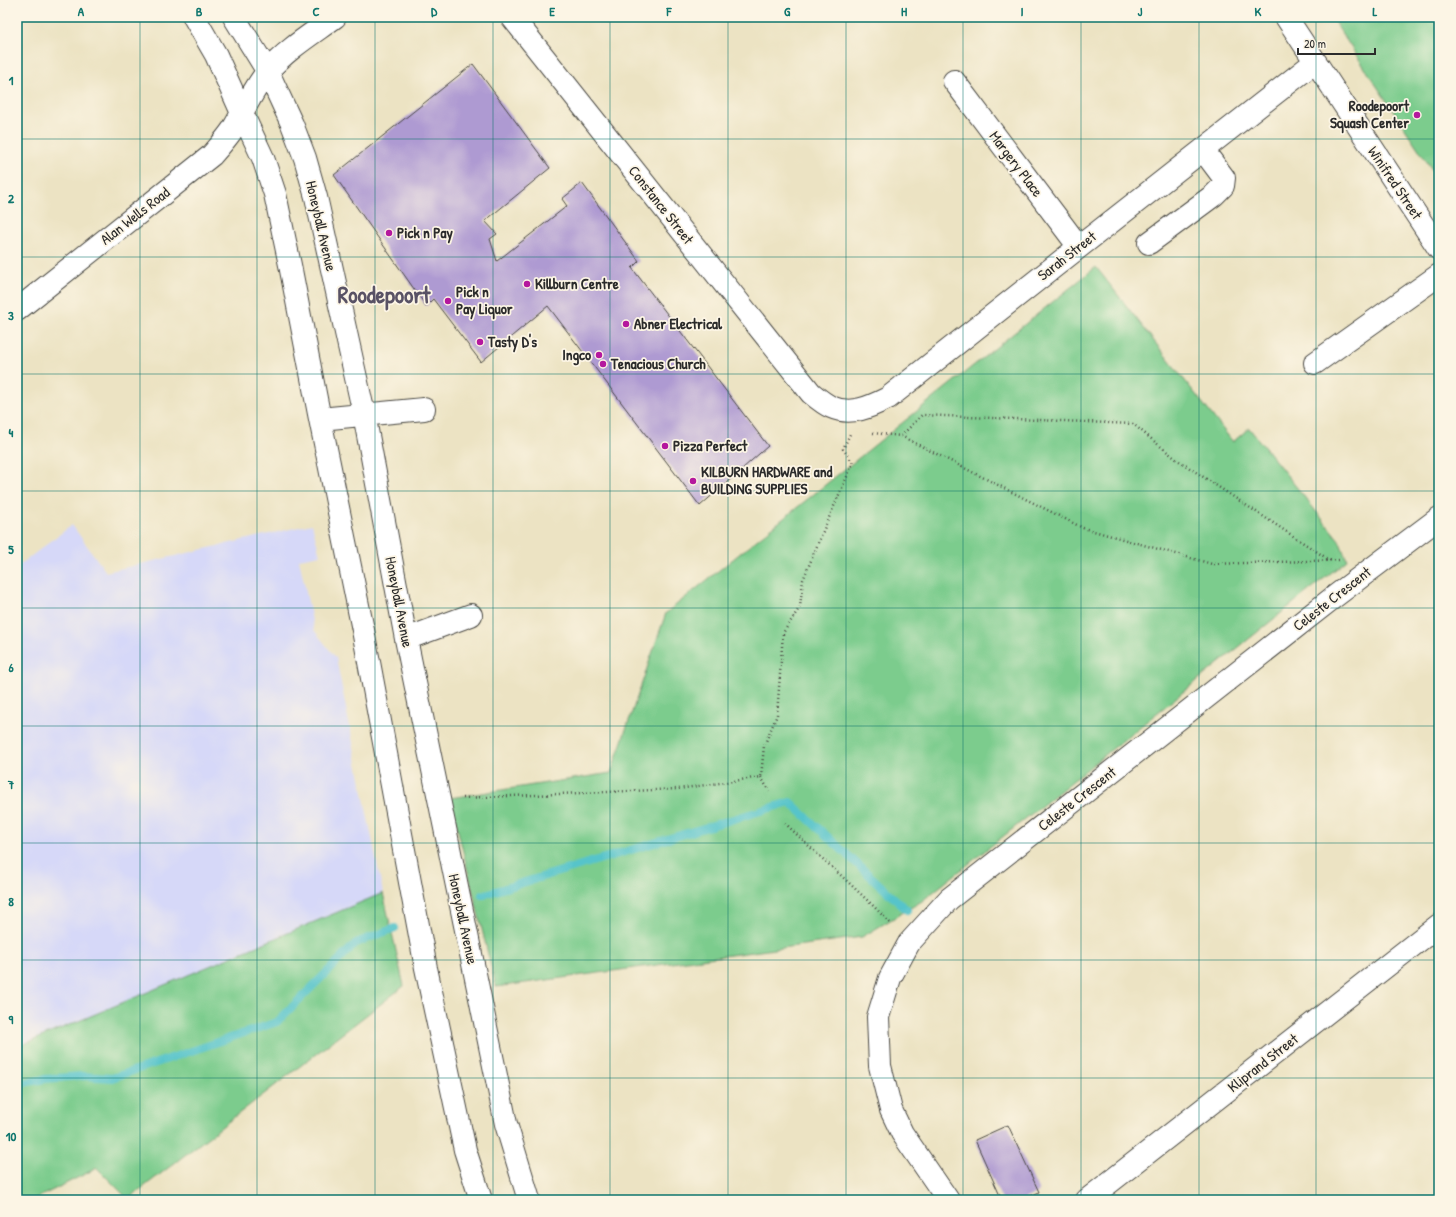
<svg xmlns="http://www.w3.org/2000/svg" width="1456" height="1217" font-family="'Patrick Hand',sans-serif">
  <style>
    .built { fill: #d6d8f8 }
    .green { fill: #7bcc8d; stroke: #537c5c }
    .lines { fill: none; stroke-linecap: round; stroke-linejoin: round }
    .stream { stroke: #56c4ca; stroke-width: 8 }
    .building { fill: #ae9ad2 }
    .minor-casing { stroke: #484742; stroke-width: 24 }
    .path { stroke: #484742; stroke-width: 2.5; stroke-dasharray: 1 3; stroke-linecap: butt }
    .minor { stroke: #fff; stroke-width: 22 }
    .grid { fill: none; stroke: #0f766e; stroke-width: 1; stroke-opacity: 0.55 }
    .poi-dot { fill: #b5179e; stroke: #fcf5e5; stroke-width: 1.5 }
    .labels { text-anchor: middle; stroke-width: 3.5; stroke-linejoin: round; paint-order: stroke }
    .poi-label { font-size: 15px; font-weight: bold; fill: #2b2b2b; stroke: #fcf5e5; text-anchor: start }
    .street-label { font-size: 15px; fill: #2b2b2b; stroke: #fcf5e5 }
    .town-label { font-size: 23px; font-weight: bold; fill: #595265; stroke: #fcf5e5 }
    .neatline { fill: none; stroke: #0f766e; stroke-width: 1.5 }
    .grid-label { font-size: 13px; text-anchor: middle; font-weight: bold; fill: #0f766e }
  </style>
  <rect width="100%" height="100%" fill="#fcf5e5"/>
  <filter id="ink" filterUnits="userSpaceOnUse"><feTurbulence type="fractalNoise" baseFrequency=".025" numOctaves="2"/><feDisplacementMap in="SourceGraphic" scale="8" xChannelSelector="R" yChannelSelector="G"/><feConvolveMatrix kernelMatrix="1 2 1 2 8 2 1 2 1" color-interpolation-filters="sRGB"/></filter>
  <filter id="wash" filterUnits="userSpaceOnUse"><feTurbulence type="fractalNoise" baseFrequency=".012" numOctaves="4" result="noise"/><feDisplacementMap in="SourceGraphic" scale="16" xChannelSelector="R" yChannelSelector="G"/><feGaussianBlur stdDeviation="0.9" result="paint"/><feColorMatrix in="noise" values="0 0 0 0 0 0 0 0 0 0 0 0 0 0 0 0 0 1.4 0 .05"/><feComposite in="paint" operator="in"/></filter>
  <g filter="url(#wash)">
    <rect width="100%" height="100%" fill="#ece3c3"/>
    <path class="built" d="M312 524 320 555 299 559 314 630 336 658 383 893 17 1047V567L72 525 106 572Z"/>
    <path class="green" d="M1331 17H1439V180Z
      M1096 267 1233 442 1249 428 1339 540 1347 560 1054 796 922 901 862 937 496 987 450 798 611 773 666 613Z
      M383 893 404 986 128 1199 97 1168 33 1200H17V1047Z"/>
    <g class="lines">
      <path class="stream" d="M482 895 790 802 907 910
        M17 1084 45 1079 82 1076 112 1078 277 1022 356 943 395 928"/>
    </g>
    <g id="blocks">
      <path class="building" d="M473 64 550 168 485 221 497 234 490 239 497 261 567 206 562 199 582 183 639 261 632 268 768 446 700 506 548 306 481 362 433 299 426 306 334 175Z
        M1008 1125 1039 1192 1022 1200H1002L975 1140Z"/>
    </g>
  </g>
  <g filter="url(#ink)">
    <use href="#blocks" fill-opacity="0" stroke="#484742" stroke-width="1"/>
    <g class="lines">
      <defs>
        <path id="minor" d="M194 17 216 55 242 113 263 158 275 194 290 265 320 419 363 630 426 968 465 1150 481 1200
          M234 17 268 72 292 124 305 158 316 197 364 414 406 639 506 1124 529 1200
          M512 17 811 393C817 398 824 404 831 407 851 416 870 407 888 398L1079 247 1315 62
          M1286 17 1439 249
          M954 81 1079 247
          M1149 243 1214 195 1223 186 1224 178 1203 150
          M17 310 212 155C219 147 227 138 233 129 245 109 253 89 268 71 287 49 312 34 335 17
          M1315 363 1439 275
          M320 419 424 409
          M406 639 471 615
          M948 1200 902 1133 891 1110 880 1066 878 1017 890 978 909 943 949 899 1334 597 1439 518
          M1087 1200 1439 925"/>
      </defs>
      <use href="#minor" class="minor-casing"/>
      <path class="path" d="M873 433 901 436 1083 528 1212 564 1340 560
        M901 436 922 415 1133 424 1176 459 1331 561
        M761 777 769 791
        M463 798 678 789 761 777 764 746 777 715 783 633 800 607 803 580 824 529 853 463 843 449 850 434
        M785 823C820 858 858 889 892 925"/>
      <use href="#minor" class="minor"/>
    </g>
  </g>
  <path class="grid" d="M140 17V1200M257 17V1200M375 17V1200M493 17V1200M610 17V1200M728 17V1200M846 17V1200M963 17V1200M1081 17V1200M1199 17V1200M1316 17V1200M17 139H1439M17 257H1439M17 374H1439M17 491H1439M17 608H1439M17 726H1439M17 843H1439M17 960H1439M17 1078H1439"/>
  <g class="poi-dot">
    <circle cx="1417" cy="115" r="4"/>
    <circle cx="389" cy="233" r="4"/>
    <circle cx="527" cy="284" r="4"/>
    <circle cx="448" cy="301" r="4"/>
    <circle cx="626" cy="324" r="4"/>
    <circle cx="480" cy="342" r="4"/>
    <circle cx="599" cy="355" r="4"/>
    <circle cx="603" cy="364" r="4"/>
    <circle cx="665" cy="446" r="4"/>
    <circle cx="693" cy="481" r="4"/>
  </g>
  <g class="labels">
    <g class="poi-label">
      <text x="1409" y="111" text-anchor="end">Roodepoort<tspan x="1409" dy="17">Squash Center</tspan></text>
      <text x="397" y="238">Pick n Pay</text>
      <text x="535" y="289">Killburn Centre</text>
      <text x="456" y="297">Pick n<tspan x="456" dy="17">Pay Liquor</tspan></text>
      <text x="634" y="329">Abner Electrical</text>
      <text x="488" y="347">Tasty D's</text>
      <text x="591" y="360" text-anchor="end">Ingco</text>
      <text x="611" y="369">Tenacious Church</text>
      <text x="673" y="451">Pizza Perfect</text>
      <text x="701" y="477">KILBURN HARDWARE and<tspan x="701" dy="17">BUILDING SUPPLIES</tspan></text>
    </g>
    <g class="street-label">
      <text transform="translate(1016 164) rotate(53)" y="5">Margery Place</text>
      <text transform="translate(1395 183) rotate(56)" y="5">Winifred Street</text>
      <text transform="translate(661 205) rotate(52)" y="5">Constance Street</text>
      <text transform="translate(135 216) rotate(-38)" y="5">Alan Wells Road</text>
      <text transform="translate(321 226) rotate(77)" y="5">Honeyball Avenue</text>
      <text transform="translate(1067 256) rotate(-38)" y="5">Sarah Street</text>
      <text transform="translate(1332 599) rotate(-38)" y="5">Celeste Crescent</text>
      <text transform="translate(399 602) rotate(79)" y="5">Honeyball Avenue</text>
      <text transform="translate(1077 799) rotate(-38)" y="5">Celeste Crescent</text>
      <text transform="translate(463 919) rotate(78)" y="5">Honeyball Avenue</text>
      <text transform="translate(1263 1063) rotate(-38)" y="5">Kliprand Street</text>
    </g>
    <g class="town-label">
      <text x="384" y="303">Roodepoort</text>
    </g>
  </g>
  <rect width="1456" height="1217" fill="none" stroke="#fcf5e5" stroke-width="44"/>
  <path d="M1298 48v6h77v-6" fill="none" stroke="#2b2b2b" stroke-width="2"/>
  <text x="1304" y="48" font-size="12" fill="#2b2b2b" stroke="#fcf5e5" stroke-width="3" paint-order="stroke">20 m</text>
  <rect x="22" y="22" width="1412" height="1173" class="neatline"/>
  <g class="grid-label">
    <text x="81" y="16">A</text>
    <text x="199" y="16">B</text>
    <text x="316" y="16">C</text>
    <text x="434" y="16">D</text>
    <text x="552" y="16">E</text>
    <text x="669" y="16">F</text>
    <text x="787" y="16">G</text>
    <text x="904" y="16">H</text>
    <text x="1022" y="16">I</text>
    <text x="1140" y="16">J</text>
    <text x="1258" y="16">K</text>
    <text x="1375" y="16">L</text>
    <text x="11" y="85">1</text>
    <text x="11" y="203">2</text>
    <text x="11" y="320">3</text>
    <text x="11" y="437">4</text>
    <text x="11" y="554">5</text>
    <text x="11" y="672">6</text>
    <text x="11" y="789">7</text>
    <text x="11" y="906">8</text>
    <text x="11" y="1024">9</text>
    <text x="11" y="1141">10</text>
  </g>
</svg>
